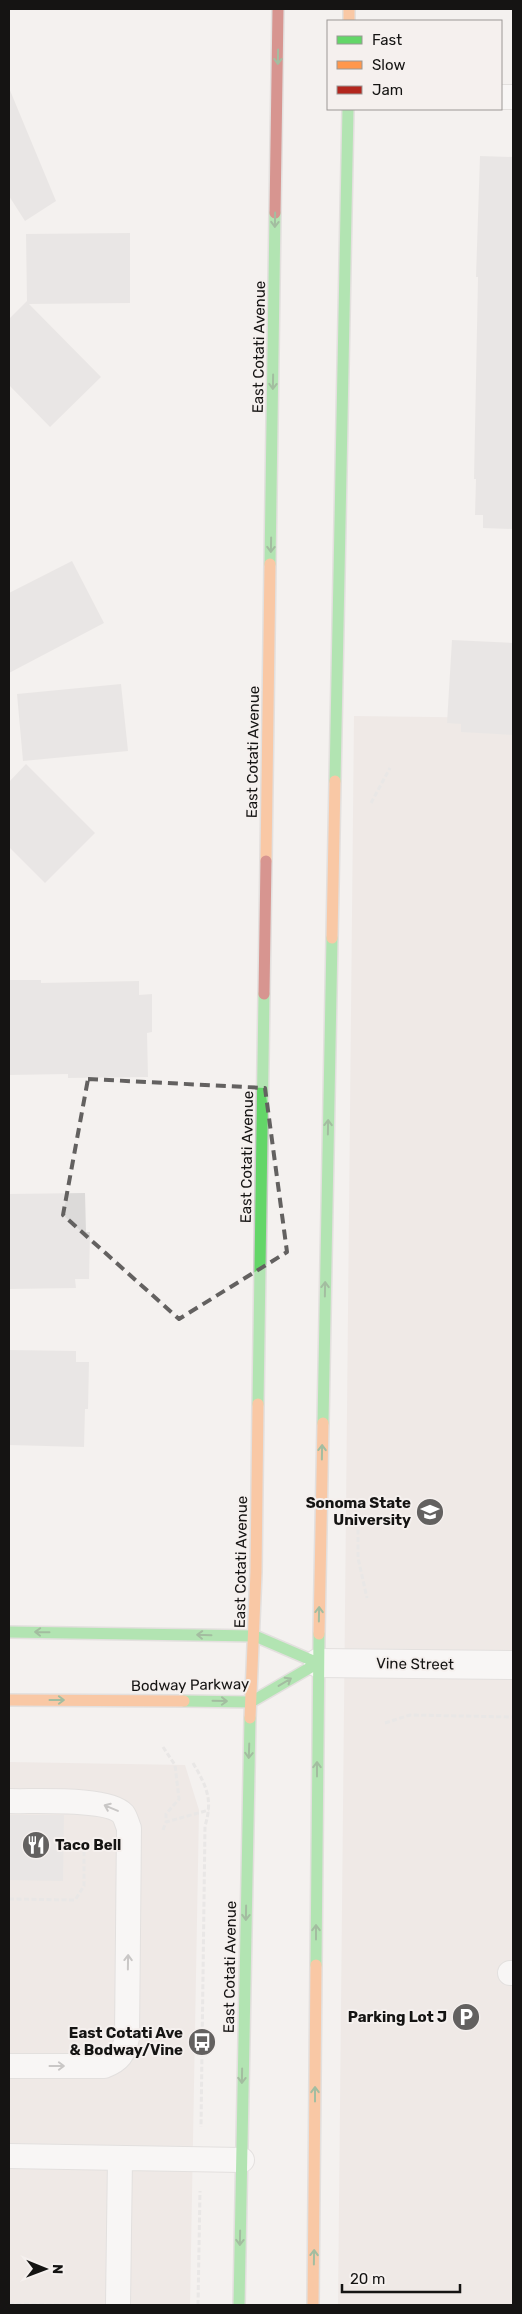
<svg xmlns="http://www.w3.org/2000/svg" width="522" height="2314" font-family="Rubik,sans-serif">
  <style>
    .built { fill: #e8e0dc }
    .building { fill: #dcdad9 }
    .lines { fill: none; stroke-linecap: round; stroke-linejoin: round }
    .lane-casing { stroke: #cecccb; stroke-width: 26 }
    .street-casing { stroke: #cecccb; stroke-width: 30 }
    .fast-casing { stroke: #cecccb; stroke-width: 14 }
    .slow-casing { stroke: #cecccb; stroke-width: 14 }
    .jam-casing { stroke: #cecccb; stroke-width: 14 }
    .path { stroke: #dbdbdb; stroke-width: 3; stroke-dasharray: 5 2.5; stroke-linecap: butt }
    .lane { stroke: #fdfdfd; stroke-width: 24 }
    .street { stroke: #fdfdfd; stroke-width: 28 }
    .fast { stroke: #63d668; stroke-width: 11 }
    .slow { stroke: #ff974d; stroke-width: 11 }
    .jam { stroke: #b3261e; stroke-width: 11 }
    .oneway { stroke: #407f42 }
    .oneway2 { stroke: #959494 }
    .marked { fill: none; stroke: #636160; stroke-width: 4; stroke-dasharray: 10 6; stroke-linejoin: round }
    .labels { text-anchor: middle; stroke-width: 4; stroke-linejoin: round; paint-order: stroke }
    .street-label { font-size: 15px; fill: #151413; stroke: #f5f0ee }
    .poi-label { font-size: 15px; font-weight: bold; fill: #151413; stroke: #f5f0ee; text-anchor: end }
  </style>
  <rect width="100%" height="100%" fill="#f4f1ef"/>
  <path class="built" d="M354 716 513 718V2305H338Z
    M9 1762 185 1765 199 1810 190 2305H9Z"/>
  <path class="building" d="M9 88 56 201 25 221 9 196Z
    M480 156 513 157V529L483 528V515H475L476 479H474L478 277H476Z
    M130 233V303L29 304 101 377 50 427 9 385V319L27 301 26 234Z
    M72 561 104 623 9 673V593Z
    M452 640 513 643V735L461 732V724L447 723Z
    M121 684 128 751 23 761 17 694Z
    M26 764 95 833 45 883 9 847V782Z
    M9 980H41V983L139 981V995L152 994V1032L147 1033 148 1077 68 1078V1074L9 1075Z
    M85 1193 86 1232H90L89 1279H75L76 1288 9 1289V1194Z
    M9 1350 76 1351V1362H89L88 1409H85L84 1447 9 1445Z
    M9 1815H64L63 1881 9 1880Z"/>
  <g class="lines">
    <defs>
      <path id="lane" d="M501 97H513
        M9 1801C32 1802 108 1797 123 1814 126 1818 127 1824 129 1828L127 2038C123 2054 120 2060 104 2066H9
        M510 1973H513
        M9 2156 242 2160
        M118 2305 120 2158"/>
      <path id="street" d="M318 1663 513 1665"/>
      <path id="fast" d="M270 564 275 213
        M335 781 348 109
        M258 1404 264 994
        M323 1423 332 938
        M9 1632 255 1636 318 1663
        M184 1701 251 1702 318 1663
        M316 1965 319 1634
        M239 2305 250 1718"/>
      <path id="slow" d="M349 9V21
        M266 861 270 564
        M332 938 335 781
        M319 1634 323 1423
        M9 1700 184 1701
        M250 1718 256 1572 258 1404
        M313 2305 316 1965"/>
      <path id="jam" d="M275 213 278 9
        M264 994 266 861"/>
    </defs>
    <use href="#lane" class="lane-casing"/>
    <use href="#street" class="street-casing"/>
    <use href="#fast" class="fast-casing"/>
    <use href="#slow" class="slow-casing"/>
    <use href="#jam" class="jam-casing"/>
    <path class="path" d="M371 803 390 768
      M358 1522V1558L367 1598
      M385 1723 410 1715 513 1717
      M163 1747 175 1765 179 1799 166 1814V1822
      M193 1763C207 1787 213 1800 205 1826L201 2127
      M163 1830 166 1822 209 1810
      M9 1899 75 1900 84 1886V1842L97 1841
      M9 2304 69 2305
      M198 2305 200 2191"/>
    <use href="#lane" class="lane"/>
    <use href="#street" class="street"/>
    <use href="#fast" class="fast"/>
    <use href="#slow" class="slow"/>
    <use href="#jam" class="jam"/>
  </g>
  <defs><path id="oneway-shaft" d="M-6 0H5M1.5-3L5.5 0L1.5 3" fill="none" stroke-width="1.6" stroke-linecap="round" stroke-linejoin="round" transform="scale(1.25)"/></defs>
  <g class="oneway">
    <use href="#oneway-shaft" transform="translate(278 57) rotate(91)"/>
    <use href="#oneway-shaft" transform="translate(275 220) rotate(91)"/>
    <use href="#oneway-shaft" transform="translate(273 382) rotate(91)"/>
    <use href="#oneway-shaft" transform="translate(271 545) rotate(91)"/>
    <use href="#oneway-shaft" transform="translate(328 1127) rotate(-89)"/>
    <use href="#oneway-shaft" transform="translate(325 1289) rotate(-89)"/>
    <use href="#oneway-shaft" transform="translate(322 1452) rotate(-89)"/>
    <use href="#oneway-shaft" transform="translate(319 1614) rotate(-89)"/>
    <use href="#oneway-shaft" transform="translate(42 1632) rotate(-179)"/>
    <use href="#oneway-shaft" transform="translate(204 1635) rotate(-178)"/>
    <use href="#oneway-shaft" transform="translate(285 1682) rotate(-31)"/>
    <use href="#oneway-shaft" transform="translate(57 1700)"/>
    <use href="#oneway-shaft" transform="translate(220 1701) rotate(1)"/>
    <use href="#oneway-shaft" transform="translate(249 1751) rotate(92)"/>
    <use href="#oneway-shaft" transform="translate(317 1769) rotate(-90)"/>
    <use href="#oneway-shaft" transform="translate(246 1913) rotate(91)"/>
    <use href="#oneway-shaft" transform="translate(316 1932) rotate(-90)"/>
    <use href="#oneway-shaft" transform="translate(242 2076) rotate(91)"/>
    <use href="#oneway-shaft" transform="translate(315 2094) rotate(-90)"/>
    <use href="#oneway-shaft" transform="translate(240 2238) rotate(91)"/>
    <use href="#oneway-shaft" transform="translate(314 2257) rotate(-89)"/>
  </g>
  <g class="oneway2">
    <use href="#oneway-shaft" transform="translate(111 1808) rotate(-157)"/>
    <use href="#oneway-shaft" transform="translate(128 1962) rotate(-89)"/>
    <use href="#oneway-shaft" transform="translate(57 2066)"/>
  </g>
  <path d="M0 0H522V2314H0ZM88 1079 265 1088 287 1252 179 1319 63 1215Z" fill="#f4f1ef" fill-opacity=".55" fill-rule="evenodd"/>
  <path class="marked" d="M88 1079 265 1088 287 1252 179 1319 63 1215Z"/>
  <defs>
    <symbol id="university-disc" viewBox="-11 -11 22 22"><circle r="9.5" fill="#636160" stroke="#f5f0ee"/><path d="M0-5L7-2L0 1L-7-2ZM-4 1L0 2.5L4 1V4Q0 6-4 4Z" fill="#fff"/></symbol>
    <symbol id="restaurant-disc" viewBox="-11 -11 22 22"><circle r="9.5" fill="#636160" stroke="#f5f0ee"/><path d="M-5-6h1v4h1v-4h1v4h1v-4h1v5L-1.5 .5V6h-2V.5L-5-1ZM5-6V6H3V1.5H1.5Q1.5-4 5-6Z" fill="#fff"/></symbol>
    <symbol id="parking-disc" viewBox="-11 -11 22 22"><circle r="9.5" fill="#636160" stroke="#f5f0ee"/><path d="M-3.5-5.5H1a3.5 3.5 0 0 1 0 7H-1V5.5H-3.5ZM-1-3.4V-.6H.8a1.4 1.4 0 0 0 0-2.8Z" fill="#fff"/></symbol>
    <symbol id="bus-disc" viewBox="-11 -11 22 22"><circle r="9.5" fill="#636160" stroke="#f5f0ee"/><path d="M-5-6H5V4H4V6H2V4H-2V6H-4V4H-5ZM-3.5-4V0h7V-4ZM-3.5 1.2v1.5H-2V1.2ZM2 1.2v1.5H3.5V1.2Z" fill="#fff"/></symbol>
  </defs>
  <g fill-rule="evenodd">
    <use href="#university-disc" x="414" y="1496" width="32" height="32"/>
    <use href="#restaurant-disc" x="20" y="1829" width="32" height="32"/>
    <use href="#parking-disc" x="450" y="2001" width="32" height="32"/>
    <use href="#bus-disc" x="186" y="2026" width="32" height="32"/>
  </g>
  <g class="labels">
    <g class="street-label">
      <text transform="translate(259 347) rotate(-89)" y="5">East Cotati Avenue</text>
      <text transform="translate(253 752) rotate(-89)" y="5">East Cotati Avenue</text>
      <text transform="translate(247 1157) rotate(-89)" y="5">East Cotati Avenue</text>
      <text transform="translate(241 1562) rotate(-89)" y="5">East Cotati Avenue</text>
      <text transform="translate(415 1664) rotate(1)" y="5">Vine Street</text>
      <text transform="translate(190 1685) rotate(-1)" y="5">Bodway Parkway</text>
      <text transform="translate(230 1967) rotate(-89)" y="5">East Cotati Avenue</text>
    </g>
    <g class="poi-label">
      <text x="411" y="1508">Sonoma State<tspan x="411" dy="17">University</tspan></text>
      <text x="55" y="1850" text-anchor="start">Taco Bell</text>
      <text x="447" y="2022">Parking Lot J</text>
      <text x="183" y="2038">East Cotati Ave<tspan x="183" dy="17">&amp; Bodway/Vine</tspan></text>
    </g>
  </g>
  <rect width="522" height="2314" fill="none" stroke="#151413" stroke-width="20"/>
  <rect x="327" y="20" width="175" height="90" fill="#f5f0ee" stroke="#9b9896"/>
  <rect x="337" y="36" width="25" height="8" fill="#63d668" stroke="#9b9896"/>
  <text x="372" y="45" font-size="15" fill="#151413">Fast</text>
  <rect x="337" y="61" width="25" height="8" fill="#ff974d" stroke="#9b9896"/>
  <text x="372" y="70" font-size="15" fill="#151413">Slow</text>
  <rect x="337" y="86" width="25" height="8" fill="#b3261e" stroke="#9b9896"/>
  <text x="372" y="95" font-size="15" fill="#151413">Jam</text>
  <g transform="translate(45 2269) rotate(91)" stroke="#f5f0ee" stroke-width="4" paint-order="stroke">
  <path d="M0-4L9 19L0 12L-9 19Z" fill="#151413"/>
  <text y="-8" font-size="14" font-weight="bold" text-anchor="middle" fill="#151413">N</text>
  </g>
  <path d="M342 2284v8h118v-8" fill="none" stroke="#151413" stroke-width="2.5"/>
  <text x="350" y="2284" font-size="15" fill="#151413" stroke="#f5f0ee" stroke-width="4" paint-order="stroke">20 m</text>
</svg>
